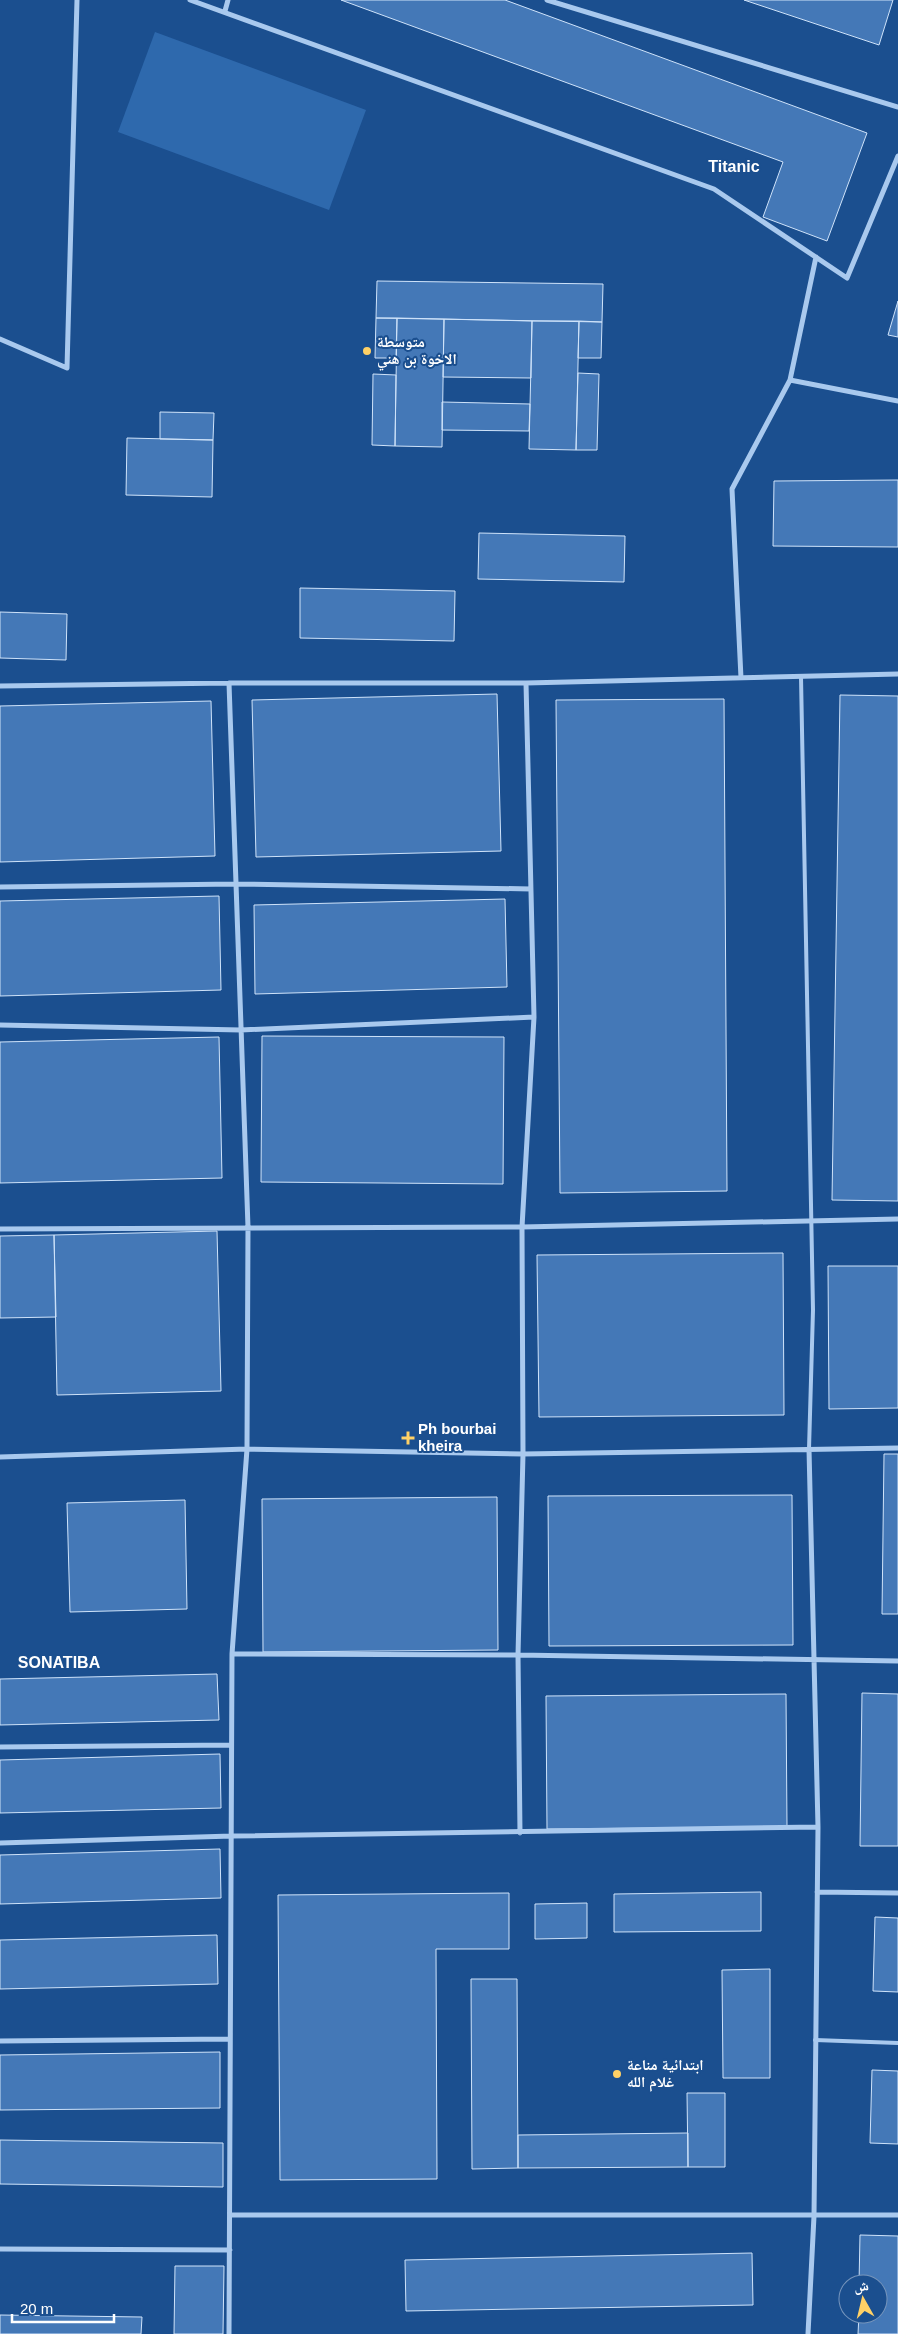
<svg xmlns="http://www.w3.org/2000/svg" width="898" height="2334" font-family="Arial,'Noto Naskh Arabic',sans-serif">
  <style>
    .green { fill: #2e69ad }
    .building { fill: #4478b7; stroke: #cfe3fa }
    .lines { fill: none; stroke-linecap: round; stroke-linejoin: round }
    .lane { stroke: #a9c9ee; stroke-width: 4 }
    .street { stroke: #a9c9ee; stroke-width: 5 }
    .poi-dot { fill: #ffd166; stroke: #1b4f8f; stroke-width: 2 }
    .labels { text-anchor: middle; stroke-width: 4; stroke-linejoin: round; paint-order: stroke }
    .poi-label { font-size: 15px; font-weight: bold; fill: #fff; stroke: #1b4f8f; text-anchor: start }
    .neighbourhood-label { font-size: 16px; font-weight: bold; fill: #fff; stroke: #1b4f8f }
  </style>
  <rect width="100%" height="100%" fill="#1b4f8f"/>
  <path class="green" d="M155 32 366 110 329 210 118 132Z"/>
  <path class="building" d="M341 0H505L867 133 827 241 763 217 783 162Z
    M744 0H893L879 45Z
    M377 281 603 284 602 322 376 318Z
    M898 301V337L888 335Z
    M376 318H397L396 358H375Z
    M397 318 444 319 442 447 395 446Z
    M444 319 532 321 531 378 443 377Z
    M532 321H579L576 450 529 449Z
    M579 321 602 322 601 358H578Z
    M578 373 599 374 597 450H576Z
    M373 374 396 375 395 446 372 445Z
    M442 402 530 404 529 431 442 430Z
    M160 412 214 413 213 440 160 439Z
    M127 438 213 440 212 497 126 495Z
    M898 480V547L773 546 774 481Z
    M479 533 625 536 624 582 478 579Z
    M300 588 455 591 454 641 300 638Z
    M0 612 67 614 66 660 0 658Z
    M497 694 501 851 256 857 252 700Z
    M840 695 898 696V1201L832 1200Z
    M724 699 727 1191 560 1193 556 700Z
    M211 701 215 856 0 862V706Z
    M219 896 221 990 0 996V901Z
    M505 899 507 987 255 994 254 905Z
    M262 1036 504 1037 503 1184 261 1182Z
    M219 1037 222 1178 0 1183V1042Z
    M217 1231 221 1391 57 1395 54 1235Z
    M54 1235 56 1317 0 1318V1236Z
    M783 1253 784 1415 539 1417 537 1255Z
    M828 1266H898V1408L829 1409Z
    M884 1454H898V1614H882Z
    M792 1495 793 1645 549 1646 548 1496Z
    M497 1497 498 1650 263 1652 262 1499Z
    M185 1500 187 1609 70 1612 67 1503Z
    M217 1674 219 1720 0 1725V1679Z
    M862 1693 898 1694V1846H860Z
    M786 1694 787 1827 547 1829 546 1696Z
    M220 1754 221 1808 0 1813V1760Z
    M220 1849 221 1898 0 1904V1855Z
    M761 1892V1931L614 1932V1894Z
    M509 1893V1949H436L437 2179 280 2180 278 1895Z
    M587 1903V1938L535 1939V1904Z
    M875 1917 898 1918V1992L873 1991Z
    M217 1935 218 1984 0 1989V1940Z
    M770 1969V2078H723L722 1970Z
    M471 1979H517L518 2168 472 2169Z
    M220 2052V2108L0 2110V2055Z
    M872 2070 898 2071V2144L870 2143Z
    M687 2093H725V2167H688Z
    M688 2133V2167L518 2168V2135Z
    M0 2140 223 2143V2187L0 2184Z
    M860 2235 898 2236V2334H858L859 2314H878V2284H859Z
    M752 2253 753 2305 406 2311 405 2260Z
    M175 2266H224L223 2334H174Z
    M0 2315 142 2317 141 2334H0Z"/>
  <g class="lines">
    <path class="lane" d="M801 677 813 1310 809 1449
      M815 2040 898 2043"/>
    <path class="street" d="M190 0 714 189 847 278 898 156
      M547 0 898 107
      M225 11 228 0
      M0 339 67 368 77 0
      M790 380 898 401
      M741 678 732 489 790 380 816 257
      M229 683 248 1227 247 1449 232 1654 229 2334
      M0 686 229 683H526L898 674
      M0 887 235 884 531 889
      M0 1025 241 1030 534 1017
      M0 1229 522 1227 898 1219
      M0 1457 247 1449 523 1454 898 1448
      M232 1654 518 1655 898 1661
      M0 1747 231 1745
      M520 1833 518 1655 523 1454 522 1227 534 1017 526 683
      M0 1843 232 1836 818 1827
      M817 1892 898 1893
      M0 2041 230 2039
      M230 2215H898
      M0 2249 230 2250
      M808 2334 814 2216 818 1827 809 1449"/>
  </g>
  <g class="poi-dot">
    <circle cx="367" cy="351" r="5"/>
    <path d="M405.5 1430.5h5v5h5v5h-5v5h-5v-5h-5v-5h5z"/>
    <circle cx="617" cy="2074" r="5"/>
  </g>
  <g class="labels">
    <g class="poi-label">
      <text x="377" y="347">متوسطة<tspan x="377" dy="17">الاخوة بن هني</tspan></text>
      <text x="418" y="1434">Ph bourbai<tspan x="418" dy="17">kheira</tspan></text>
      <text x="627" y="2070">ابتدائية مناعة<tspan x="627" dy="17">غلام الله</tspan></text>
    </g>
    <g class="neighbourhood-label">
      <text x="734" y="172">Titanic</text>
      <text x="59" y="1668">SONATIBA</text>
    </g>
  </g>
  <g transform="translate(863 2299) rotate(352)"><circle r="24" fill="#1b4f8f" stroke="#7695bc"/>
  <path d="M0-4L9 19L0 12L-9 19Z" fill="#ffd166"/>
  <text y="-8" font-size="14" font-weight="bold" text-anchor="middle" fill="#ffffff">ش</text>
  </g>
  <path d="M12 2314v8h102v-8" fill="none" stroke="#ffffff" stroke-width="2.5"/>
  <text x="20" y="2314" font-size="15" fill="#ffffff" stroke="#1b4f8f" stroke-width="4" paint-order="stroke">20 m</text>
</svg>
